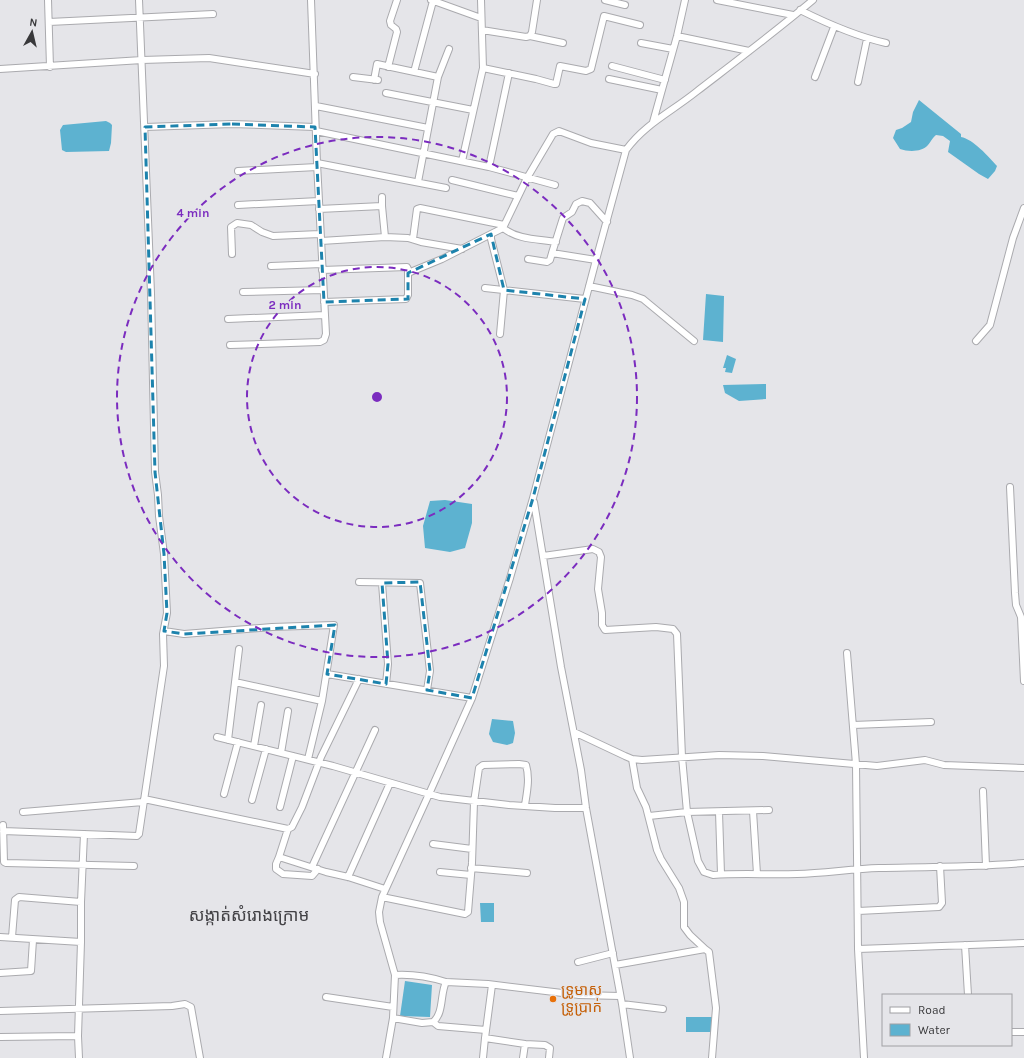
<svg xmlns="http://www.w3.org/2000/svg" width="1024" height="1058" font-family="Karla,'Noto Sans Khmer',sans-serif">
  <style>
    .water { fill: #5db2d0 }
    .lines { fill: none; stroke-linecap: round; stroke-linejoin: round }
    .minor-casing { stroke: #aaaaae; stroke-width: 8 }
    .minor { stroke: #fff; stroke-width: 6 }
    .marked { fill: none; stroke: #1d83ad; stroke-width: 3; stroke-dasharray: 8 5; stroke-linejoin: round }
    .ring { fill: none; stroke: #7b2cbf; stroke-width: 2; stroke-dasharray: 7 5 }
    .food-dot { fill: #e8710a; stroke: #e5e5e9; stroke-width: 1.5 }
    .labels { text-anchor: middle; stroke-width: 3; stroke-linejoin: round; paint-order: stroke }
    .food-label { font-size: 15px; fill: #c56008; stroke: #e5e5e9; text-anchor: start }
    .quarter-label { font-size: 17px; fill: #434246; stroke: #e5e5e9 }
    .centre { fill: #7b2cbf; stroke: #e5e5e9; stroke-width: 2 }
    .ring-label { font-size: 12px; text-anchor: middle; font-weight: bold; fill: #7b2cbf; stroke: #e5e5e9; stroke-width: 3; stroke-linejoin: round; paint-order: stroke }
  </style>
  <rect width="100%" height="100%" fill="#e5e5e9"/>
  <path class="water" d="M919 100 961 134V137C973 139 989 157 997 166L995 171 988 179 979 174 948 152 950 141 943 136 936 135C932 138 931 142 928 145 922 152 909 152 900 149L893 138 896 130 902 128 911 122 913 112Z
    M106 121 110 123 112 125 111 143 109 151 66 152 62 150 60 130 63 125Z
    M706 294 724 296 723 342 703 340Z
    M727 355 736 359 732 373 725 372 726 368H723Z
    M766 384V399L739 401 725 393 723 385Z
    M445 500 472 504V523L465 548 450 552 425 548 423 526 430 501Z
    M492 719 513 721 515 733 513 743 507 745 493 742 489 734Z
    M480 903H494V922H481Z
    M405 981 432 985 430 1017 400 1016Z
    M686 1017H712V1032H686Z"/>
  <g class="lines">
    <defs>
      <path id="minor" d="M48 0 50 67
        M431 0 481 18
        M605 0 625 5
        M717 0 793 15
        M800 10C828 24 855 36 886 43
        M49 22 213 14
        M482 30 526 37 530 36 563 43
        M530 36 532 32 537 0
        M677 36 749 51
        M641 43 673 49
        M612 66 665 80
        M388 67 397 32 396 29 391 25 390 21 397 0
        M483 68 536 79 554 84H556L560 66 586 71 591 69 604 16 640 25
        M0 69 142 60 209 58 315 74
        M414 72 433 1
        M353 77 378 80
        M815 77 834 27
        M609 79 662 90
        M374 80 377 64 438 77
        M858 82 867 39
        M386 93 473 110
        M316 106 428 128
        M653 122 677 36 685 0
        M145 127 232 124 315 127
        M316 131 489 167 555 185
        M462 161 483 68 481 0
        M317 163 446 188
        M489 167 509 73
        M238 171 317 167
        M452 180 518 196
        M418 182 438 77 449 49
        M382 197V206
        M238 205 319 201
        M319 209 382 206 385 237
        M503 228C518 240 538 239 556 242
        M413 239 417 209 420 208 504 225
        M321 241 385 237 408 238 421 242 462 249
        M232 254 231 227 237 223 251 225 262 232 273 236 320 234
        M528 259 547 262 550 260 552 253
        M596 260 552 253 563 218 572 212 576 204 582 201 590 203 607 222
        M271 266 322 264
        M322 270 407 267 408 269V295L406 299 324 302
        M408 273 442 259 491 234
        M589 286 632 295 643 299 694 341
        M485 288 585 299
        M243 292 323 290
        M228 319 325 315
        M500 334 504 290 491 239V234L503 228 527 178 553 134 559 131 591 143 626 150
        M976 341 990 325 1013 238 1024 208
        M230 345 320 342 324 340 326 334 317 163 311 0
        M1010 487 1015 593 1016 605 1021 617 1024 681
        M534 502 561 667 581 770 586 808 622 1004 630 1058
        M543 556 593 549 599 552 601 557 598 589 602 613V625L605 630 656 627 673 629 677 634 682 757 687 812 698 861 704 872 713 875C741 873 769 875 797 874 825 873 852 869 879 868 927 867 975 867 1024 863
        M359 582 420 583 430 671 427 690
        M382 583 388 664 386 684
        M164 631 184 634 272 627 334 625 322 701 308 759
        M847 653 856 764 858 949 864 1058
        M327 674 472 698
        M235 682 322 701
        M853 725 931 722
        M574 732 625 756 632 759 642 760 719 755 763 756 877 766 925 760 944 765 1024 768
        M217 737 333 766 440 797 509 805 555 808H586
        M228 740 239 649
        M254 746 261 705
        M281 753 288 711
        M632 759 637 788 646 807 657 850 661 859 679 888 684 902V927L690 935 705 949
        M983 791 986 866
        M224 794 238 742
        M144 799 288 829 292 827 302 807 321 757 359 679
        M252 800 266 749
        M280 807 293 756
        M753 811 757 874
        M23 812 143 802
        M719 812 721 874
        M649 816 687 812 769 810
        M3 825 4 862 6 863 134 866
        M288 829 279 857 326 872 348 877 385 889
        M3 831 137 836 139 834 164 666 163 634 167 613 164 554 159 516 158 495 155 472 151 293 139 0
        M433 844 472 849
        M279 857 276 864V869L283 874 312 876 318 869
        M312 867 375 730
        M471 868 527 873
        M440 872 471 875
        M348 877 390 783
        M382 897 465 914 468 912 472 863 474 802 479 768 483 765 519 764 526 765C530 778 527 792 525 805
        M858 911 939 907 942 903 940 866
        M0 937 81 942
        M12 937 15 900 19 897 81 902
        M965 945 968 995
        M858 949 1024 943
        M578 962 613 953
        M615 965 705 949 709 952 716 1008 712 1058
        M0 973 31 971 33 940
        M395 975C412 974 430 977 446 982
        M492 985 485 1038 525 1044 523 1058
        M326 997 393 1007
        M622 1004 663 1009
        M0 1011 172 1006 185 1004 191 1007 200 1058
        M393 1018 422 1023 433 1022C444 1013 440 994 446 982L488 984 579 995 620 996
        M433 1022 438 1026 486 1030
        M1011 1032H1024
        M0 1037 78 1036
        M525 1044 545 1045 550 1048 549 1058
        M79 1058 78 1036 81 942V902L84 834
        M386 1058 393 1018 395 975 380 922 379 912 382 897 429 794 472 698 510 578 533 498 596 260 626 150C645 124 671 112 696 92 735 62 775 32 813 0
        M483 1058 485 1038"/>
    </defs>
    <use href="#minor" class="minor-casing"/>
    <use href="#minor" class="minor"/>
  </g>
  <path class="marked" d="M232 124 315 127 324 302 408 299V273L491 234 504 290 585 299 533 498 472 698 427 690 430 671 420 582 382 583 388 664 386 684 327 674 335 625 184 634 164 631 167 613 164 554 155 472 145 127Z"/>
  <g class="ring">
    <circle cx="377" cy="397" r="130"/>
    <circle cx="377" cy="397" r="260"/>
  </g>
  <circle class="food-dot" cx="553" cy="999" r="4"/>
  <g class="labels">
    <g class="food-label">
      <text x="561" y="995">ទ្រូមាស<tspan x="561" dy="17">ទ្រូប្រាក់</tspan></text>
    </g>
    <g class="quarter-label">
      <text x="249" y="921">សង្កាត់សំរោងក្រោម</text>
    </g>
  </g>
  <circle cx="377" cy="397" r="6" class="centre"/>
  <g class="ring-label">
    <text x="193" y="217">4 min</text>
    <text x="285" y="309">2 min</text>
  </g>
  <rect x="882" y="994" width="130" height="52" fill="#e5e5e9" stroke="#a0a0a3"/>
  <rect x="890" y="1007" width="20" height="6" fill="#ffffff" stroke="#a0a0a3"/>
  <text x="918" y="1014" font-size="12" fill="#39393b">Road</text>
  <rect x="890" y="1024" width="20" height="12" fill="#5db2d0" stroke="#a0a0a3"/>
  <text x="918" y="1034" font-size="12" fill="#39393b">Water</text>
  <g transform="translate(32 32) rotate(8)" stroke="#e5e5e9" stroke-width="3" paint-order="stroke">
  <path d="M0-3L7 15L0 10L-7 15Z" fill="#39393b"/>
  <text y="-6" font-size="11" font-weight="bold" text-anchor="middle" fill="#39393b">N</text>
  </g>
</svg>
